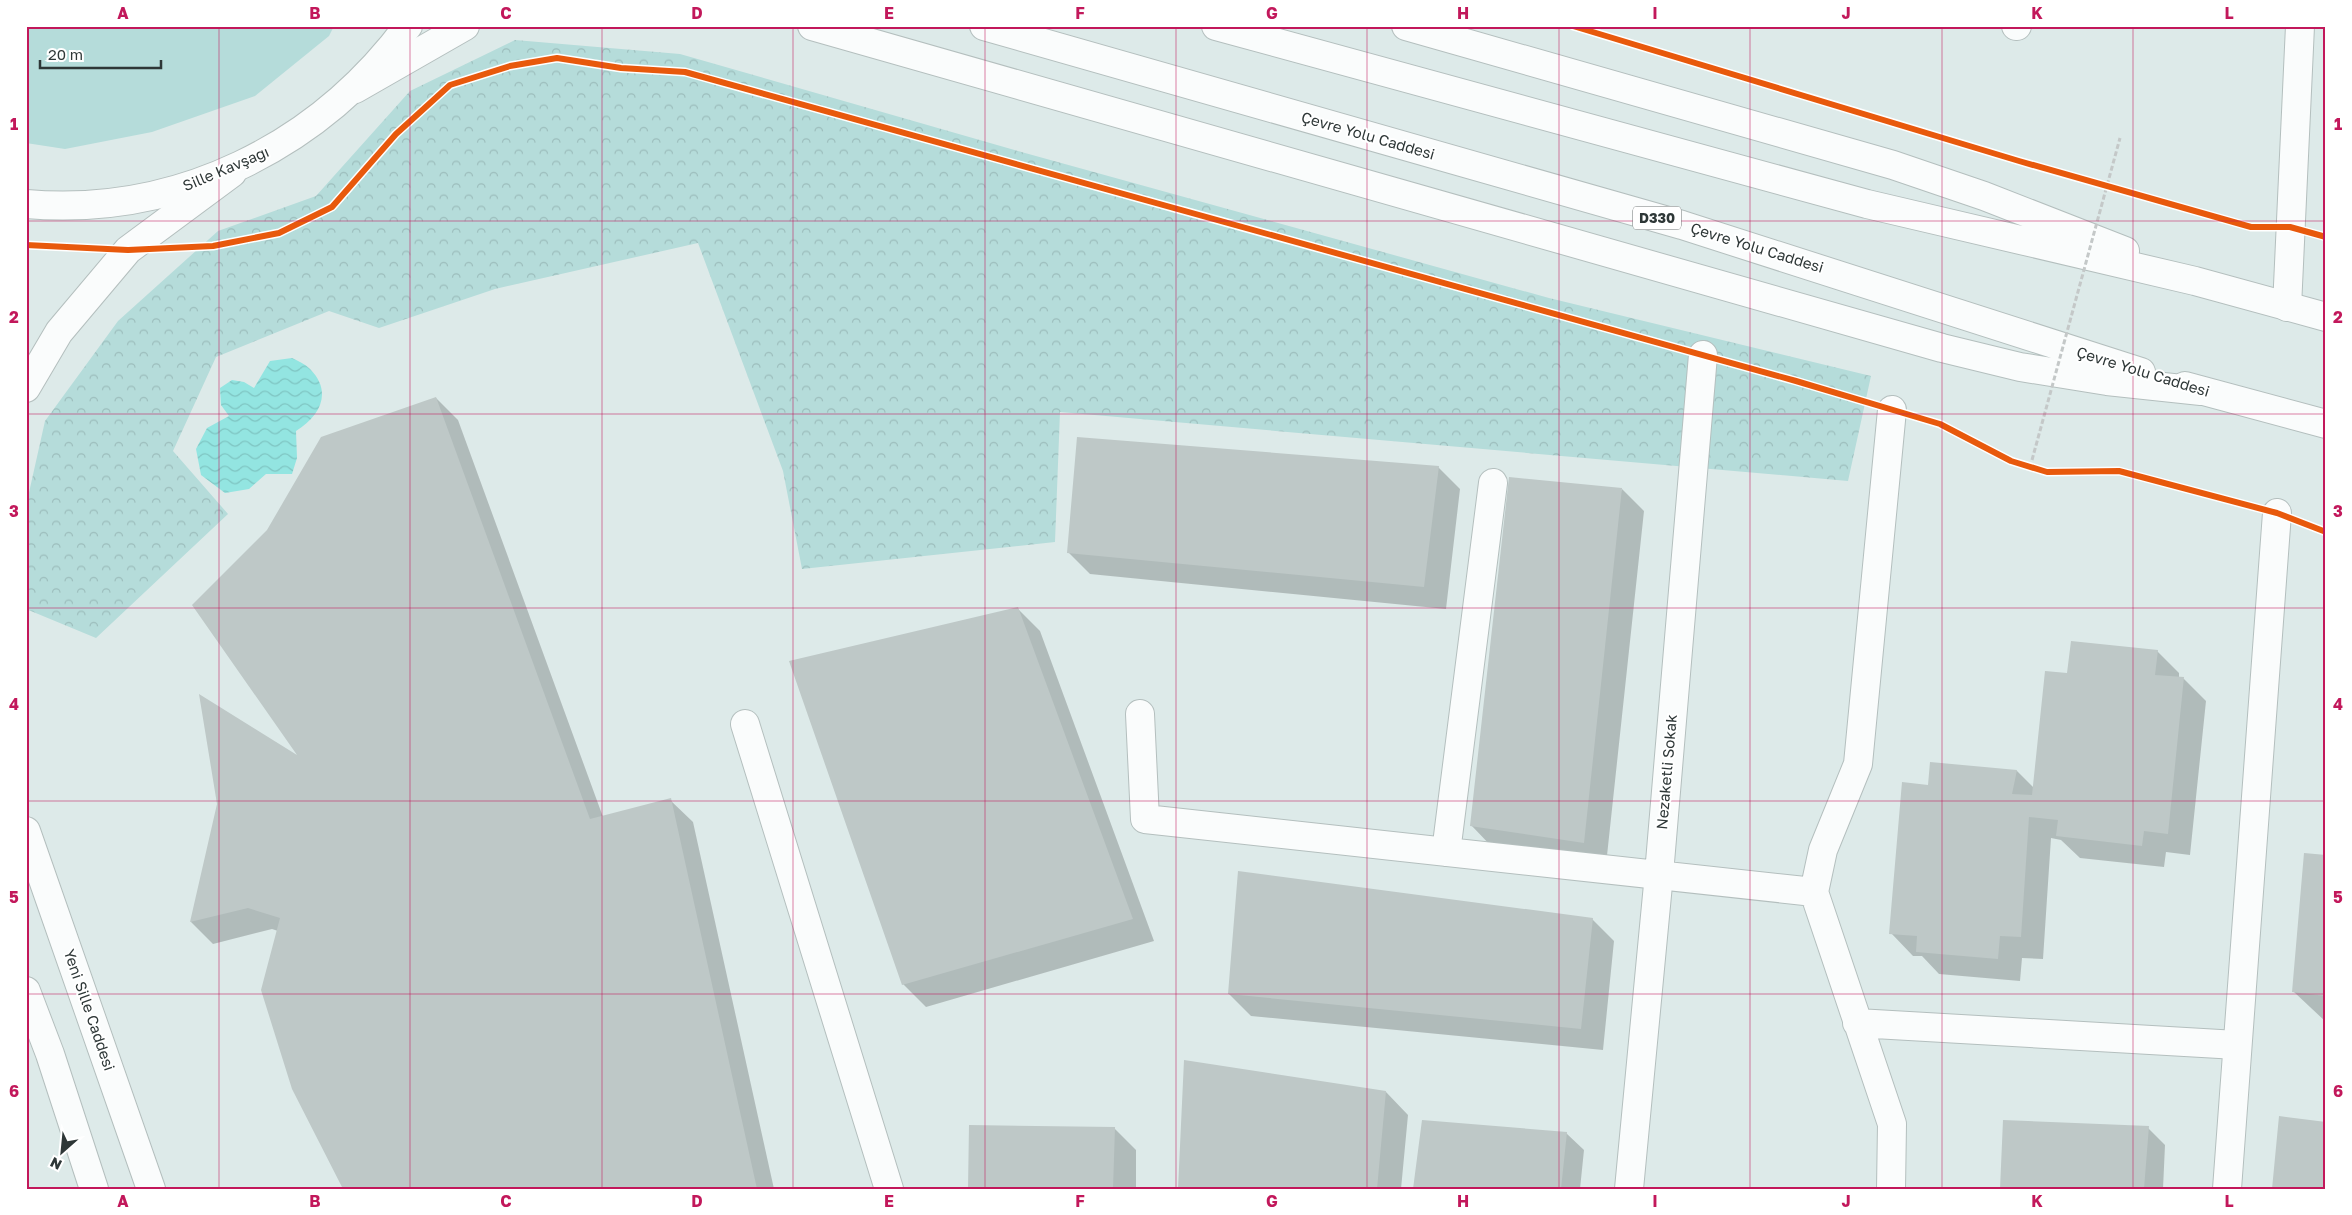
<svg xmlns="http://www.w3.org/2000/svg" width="2352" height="1215" font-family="'Golos Text',sans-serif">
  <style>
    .grass { fill: #b5dcda }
    .park { fill: url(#park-crowns) }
    .water { fill: url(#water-waves) }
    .shadow { fill: #0003 }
    .building { fill: #bec8c7 }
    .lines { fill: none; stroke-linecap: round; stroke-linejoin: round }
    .street-casing { stroke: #b4bfbe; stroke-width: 30 }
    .secondary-casing { stroke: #b4bfbe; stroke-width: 30 }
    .primary-casing { stroke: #b4bfbe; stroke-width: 30 }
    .highway-casing { stroke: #b4bfbe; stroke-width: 30 }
    .street { stroke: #fafcfc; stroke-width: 28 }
    .secondary { stroke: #fafcfc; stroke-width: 28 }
    .primary { stroke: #fafcfc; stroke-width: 28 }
    .highway { stroke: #fafcfc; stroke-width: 28 }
    .path-bridge { stroke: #c4c8c8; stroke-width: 3; stroke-dasharray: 5 2.5; stroke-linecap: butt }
    .cycleway-casing { stroke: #fff; stroke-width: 9 }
    .cycleway { stroke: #e8590c; stroke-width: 6 }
    .grid { fill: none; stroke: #c2185b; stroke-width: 1; stroke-opacity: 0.55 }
    .labels { text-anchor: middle; stroke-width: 4; stroke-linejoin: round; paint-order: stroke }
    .shield { fill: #fff; stroke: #6d7373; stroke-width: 1 }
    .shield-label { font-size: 14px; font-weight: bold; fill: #2e3737 }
    .street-label { font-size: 15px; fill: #2e3737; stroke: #fff }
    .neatline { fill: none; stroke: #c2185b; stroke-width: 2 }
    .grid-label { font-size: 16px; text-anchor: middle; font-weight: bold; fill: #c2185b }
  </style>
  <defs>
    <pattern id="park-crowns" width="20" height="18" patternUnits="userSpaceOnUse" patternTransform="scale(1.25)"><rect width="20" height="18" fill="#b5dcda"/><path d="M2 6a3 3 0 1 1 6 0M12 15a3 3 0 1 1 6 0" fill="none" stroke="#9cbdbc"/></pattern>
    <pattern id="water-waves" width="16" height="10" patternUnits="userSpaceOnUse" patternTransform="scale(1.25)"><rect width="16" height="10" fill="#93e5e1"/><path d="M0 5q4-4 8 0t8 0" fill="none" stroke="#7fc5c2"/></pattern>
  </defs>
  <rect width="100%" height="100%" fill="#ddeae9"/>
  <path class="grass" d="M26 26H334L329 36 255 96 152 132 65 149 26 143Z"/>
  <path class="park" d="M515 40 680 54 1011 149 1549 298 1871 376 1848 481 1060 412 1055 542 802 569 783 471 698 243 495 289 379 328 329 311 216 357 173 451 228 514 96 638 26 609V506L45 421 118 321 218 231 316 196 410 91Z"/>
  <path class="water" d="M292 358C298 361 305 364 310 369 333 392 320 416 296 431L297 458 292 474H266L249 489 225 493 201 475 196 449 207 428 229 416 221 405 220 388 232 380 244 382 254 388 270 361Z"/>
  <path class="shadow" d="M436 398 458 420 603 817 670 800 693 822 774 1189H345L278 931 272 929 213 944 191 922 219 804 301 760Z
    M1438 467 1460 489 1446 609 1090 574 1068 552Z
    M1622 489 1644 511 1606 865 1493 848 1471 825Z
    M1017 608 1040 631 1154 941 926 1007 903 984Z
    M2157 651 2179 673V678L2184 679 2206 701 2190 855 2166 852 2164 867 2080 858 2061 840 2051 838 2043 959 2022 958 2020 981 1939 974 1922 956H1913L1891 933 1929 786 1931 764 2017 771 2034 788 2069 674Z
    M2326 857V1022L2294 992Z
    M1592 919 1614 941 1603 1050 1251 1016 1229 994Z
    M1386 1092 1408 1115 1401 1189H1179Z
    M1114 1128 1136 1150V1189H969Z
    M2148 1128 2165 1145 2163 1189H2002Z
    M1566 1133 1584 1150 1580 1189H1414Z"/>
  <path class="building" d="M436 397 590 819 671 798 757 1189H343L292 1089 261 990 280 918 248 908 190 922 217 804 199 694 297 755 192 605 267 530 321 437Z
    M1077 437 1439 466 1424 587 1067 553Z
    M1509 477 1622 488 1584 843 1470 826Z
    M1018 607 1133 919 902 985 789 661Z
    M2071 641 2158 650 2155 675 2184 677 2168 834 2144 831 2142 846 2056 836 2058 820 2029 817 2021 937 2000 936 1998 959 1916 952 1917 936 1889 934 1902 782 1928 785 1930 762 2017 770 2012 794 2032 795 2045 671 2067 673Z
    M2304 853 2326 855V996L2292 992Z
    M1238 871 1593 918 1581 1029 1228 994Z
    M1184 1060 1386 1091 1377 1189H1178Z
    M2279 1116 2326 1122V1189H2272Z
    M1422 1120 1567 1132 1561 1189H1413Z
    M2003 1120 2149 1126 2144 1189H2000Z
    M969 1125 1115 1127 1113 1189H968Z"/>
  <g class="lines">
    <defs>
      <path id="street" d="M2016 26H2017
        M2287 307 2300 26
        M1140 714 1145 819 1814 892
        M745 724 889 1189
        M1446 852 1493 483
        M1857 1023 2237 1045
        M1629 1189 1659 874 1703 355
        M1891 1189 1892 1124 1814 892 1823 850 1858 764 1892 410
        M2227 1189 2277 513"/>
      <path id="secondary" d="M26 388 59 332 128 250 232 173
        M26 831 151 1189
        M26 991 50 1054 94 1189"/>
      <path id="primary" d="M26 204C178 217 318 147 408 26"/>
      <path id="highway" d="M812 26 1942 348 2020 367 2107 381 2201 391
        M984 26 1682 225 2141 372
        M1216 26 1867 204 2195 281 2326 317
        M1406 26 1893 165 1984 196 2125 251
        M355 89 465 26
        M2185 386 2326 424"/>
    </defs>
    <use href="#street" class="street-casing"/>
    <use href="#secondary" class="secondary-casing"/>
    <use href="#primary" class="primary-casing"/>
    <use href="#highway" class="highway-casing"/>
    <use href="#street" class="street"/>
    <use href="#secondary" class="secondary"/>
    <use href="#primary" class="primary"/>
    <use href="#highway" class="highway"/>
    <path class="path-bridge" d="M2032 460 2120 138"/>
    <defs>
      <path id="cycleway" d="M1573 26 2019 161 2251 227H2290L2326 237
        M26 245 128 250 213 246 279 233 332 207 396 134 450 85 510 66 557 58 621 68 685 72 1796 381 1940 424 2011 461 2047 472 2119 471 2277 513 2326 532"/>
    </defs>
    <use href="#cycleway" class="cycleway-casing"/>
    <use href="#cycleway" class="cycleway"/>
  </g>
  <path class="grid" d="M219 26V1189M410 26V1189M602 26V1189M793 26V1189M985 26V1189M1176 26V1189M1367 26V1189M1559 26V1189M1750 26V1189M1942 26V1189M2133 26V1189M26 221H2326M26 414H2326M26 608H2326M26 801H2326M26 994H2326"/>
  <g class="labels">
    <rect class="shield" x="1633" y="206.5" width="48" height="23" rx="4"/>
    <g class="shield-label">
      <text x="1657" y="223">D330</text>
    </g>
    <g class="street-label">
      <text transform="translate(1368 136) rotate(16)" y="5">Çevre Yolu Caddesi</text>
      <text transform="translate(226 169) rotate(-23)" y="5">Sille Kavşağı</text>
      <text transform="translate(1757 248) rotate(17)" y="5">Çevre Yolu Caddesi</text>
      <text transform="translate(2143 372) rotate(17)" y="5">Çevre Yolu Caddesi</text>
      <text transform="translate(1667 772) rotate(-85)" y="5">Nezaketli Sokak</text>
      <text transform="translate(89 1010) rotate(71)" y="5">Yeni Sille Caddesi</text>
    </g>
  </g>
  <rect width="2352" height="1215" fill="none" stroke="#ffffff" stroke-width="55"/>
  <g transform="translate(62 1152) rotate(207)" stroke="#ffffff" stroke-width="4" paint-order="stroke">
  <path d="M0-4L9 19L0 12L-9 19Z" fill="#2e3737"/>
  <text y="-8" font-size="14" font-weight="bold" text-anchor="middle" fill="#2e3737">N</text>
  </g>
  <path d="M40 60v8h121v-8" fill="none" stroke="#2e3737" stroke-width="2.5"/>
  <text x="48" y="60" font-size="15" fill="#2e3737" stroke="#ffffff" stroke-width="4" paint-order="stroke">20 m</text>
  <rect x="28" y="28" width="2296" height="1160" class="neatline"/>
  <g class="grid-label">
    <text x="123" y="19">A</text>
    <text x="315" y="19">B</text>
    <text x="506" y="19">C</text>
    <text x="697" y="19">D</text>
    <text x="889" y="19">E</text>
    <text x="1080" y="19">F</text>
    <text x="1272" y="19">G</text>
    <text x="1463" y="19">H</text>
    <text x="1655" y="19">I</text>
    <text x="1846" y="19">J</text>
    <text x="2037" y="19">K</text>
    <text x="2229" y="19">L</text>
    <text x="14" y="130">1</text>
    <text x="2338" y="130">1</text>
    <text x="14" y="323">2</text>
    <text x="2338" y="323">2</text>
    <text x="14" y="517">3</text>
    <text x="2338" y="517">3</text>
    <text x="14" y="710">4</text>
    <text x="2338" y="710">4</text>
    <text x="14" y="903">5</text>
    <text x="2338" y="903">5</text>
    <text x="14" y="1097">6</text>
    <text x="2338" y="1097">6</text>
    <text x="123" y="1207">A</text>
    <text x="315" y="1207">B</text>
    <text x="506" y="1207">C</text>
    <text x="697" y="1207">D</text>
    <text x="889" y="1207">E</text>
    <text x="1080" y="1207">F</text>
    <text x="1272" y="1207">G</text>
    <text x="1463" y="1207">H</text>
    <text x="1655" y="1207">I</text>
    <text x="1846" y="1207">J</text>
    <text x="2037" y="1207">K</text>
    <text x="2229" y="1207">L</text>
  </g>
</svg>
